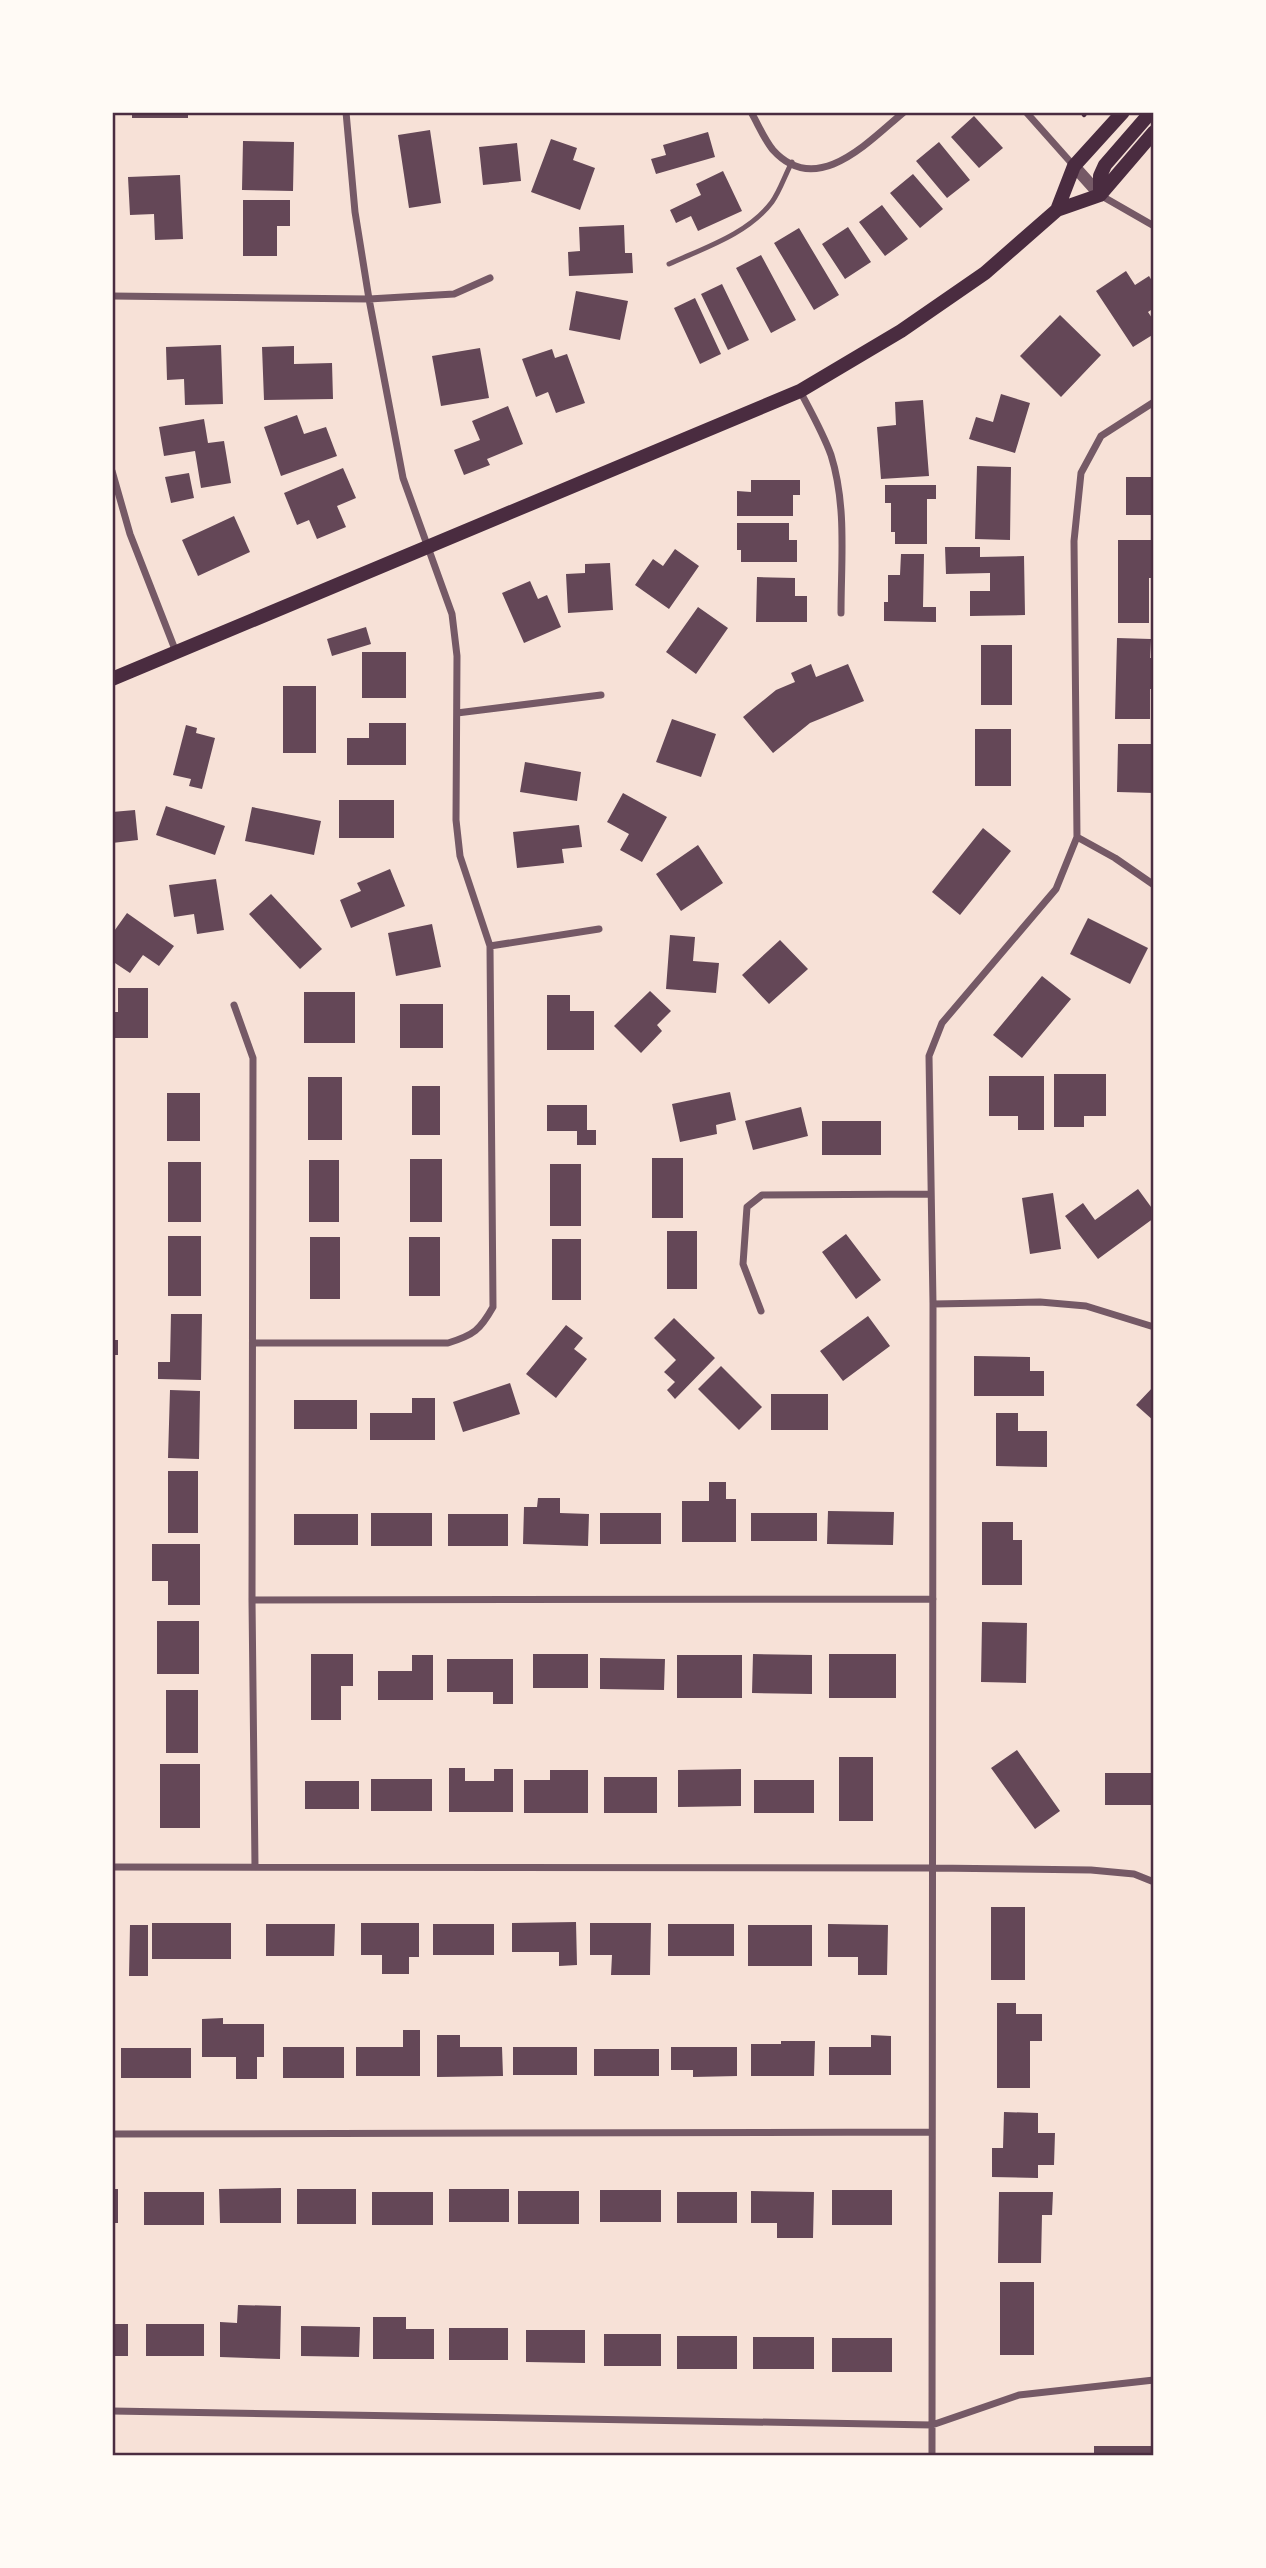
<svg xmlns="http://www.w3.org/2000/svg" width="1266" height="2568" font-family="Barlow,sans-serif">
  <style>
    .building { fill: #644757 }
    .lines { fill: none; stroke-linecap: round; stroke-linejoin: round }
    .path { stroke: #4a2c40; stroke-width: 4.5 }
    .service { stroke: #755966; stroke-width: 5 }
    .minor { stroke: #755966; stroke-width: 7 }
    .tertiary { stroke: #755966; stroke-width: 12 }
    .secondary { stroke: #4a2c40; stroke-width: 14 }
    .neatline { fill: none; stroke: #4a2c40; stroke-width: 2.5 }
  </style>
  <rect width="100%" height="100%" fill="#f7e1d7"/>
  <path class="building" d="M132 112H188V118H132Z
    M974 116 1003 148 979 168 951 137Z
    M430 130 441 203 409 208 398 135Z
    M708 132 715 157 656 174 651 159 666 155 663 145Z
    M551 139 577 148 573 160 595 168 580 210 531 192Z
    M243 141 294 142 293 191 242 190Z
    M939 142 970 180 947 198 916 161Z
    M517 143 521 181 483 185 479 147Z
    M723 171 742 211 698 231 691 216 676 223 670 210 701 195 696 184Z
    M913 174 943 209 920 228 890 193Z
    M180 175 183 239 155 240 154 214 130 215 128 177Z
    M243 200H290V226H277V256H243Z
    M882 205 908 239 885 256 859 222Z
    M624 225 625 253H632L633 273 569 276 568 252 580 251 579 227Z
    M848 227 871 262 845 279 822 244Z
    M799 228 839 295 814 310 774 243Z
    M761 255 796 320 771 333 736 268Z
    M1126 271 1135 285 1149 276 1154 284V308L1148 312 1154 321V334L1133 347 1096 291Z
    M722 284 749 340 728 350 701 294Z
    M576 291 628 301 620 340 569 330Z
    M695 298 721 354 700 364 674 308Z
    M1060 315 1101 355 1061 397 1020 356Z
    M221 345 223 404 185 405 184 379 167 380 166 347Z
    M294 346V364L332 363 333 399 264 400 262 347Z
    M480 348 489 398 441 406 432 356Z
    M552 349 555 358 567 354 585 403 556 413 548 392 536 397 522 359Z
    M1001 394 1030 403 1015 453 969 439 976 417 993 422Z
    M923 400 929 476 881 479 877 427 896 425 895 402Z
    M508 406 523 444 487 459 490 465 464 475 454 450 480 440 472 421Z
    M297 415 304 434 326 427 337 456 281 476 264 427Z
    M204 419 208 443 224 441 231 483 201 488 195 451 164 456 159 427Z
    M977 466 1011 467 1010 540 975 539Z
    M343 468 356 498 337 506 346 527 317 539 309 520 297 525 284 493Z
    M189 473 194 498 171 503 165 477Z
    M1126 477H1154V515H1126Z
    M751 480H800V495H793V516H737V491L751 492Z
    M885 485H936V499H927V544H895V532H891V503H885Z
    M234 516 250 552 198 576 182 540Z
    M737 523H789V540H797V562H741V550H737Z
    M1118 540H1154V578H1149V623H1118Z
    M945 547H980V557L1024 556 1025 615 970 616V591H990V573L946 574Z
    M675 549 699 566 669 609 635 585 653 559 663 566Z
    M901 554H924L923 607H936V622L884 621V602H888V575H900Z
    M610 563 613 610 568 613 566 574 585 573V564Z
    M757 577 795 578V596H807V622H756Z
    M530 581 538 599 547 595 561 627 524 643 502 593Z
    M698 607 728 628 696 674 666 652Z
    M366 627 371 644 332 656 327 639Z
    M1117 638 1151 639 1150 658H1154V689H1150V719H1115Z
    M981 645H1012V705H981Z
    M362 652H406V698H362Z
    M811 664 816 677 848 664 864 701 810 723 773 753 743 717 776 690 795 682 791 673Z
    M283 686H316V753H283Z
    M672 719 716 734 701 777 656 762Z
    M369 723H406V765H347V738H369Z
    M186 725 197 728 196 733 215 738 202 789 189 786 191 779 173 775Z
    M975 729H1011V786H975Z
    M1118 744H1154V793L1117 792Z
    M525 762 581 772 577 801 520 792Z
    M623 793 667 817 642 862 620 850 629 834 607 822Z
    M339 800H394V838H339Z
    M166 806 225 826 215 855 156 835Z
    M252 807 321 821 314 855 245 841Z
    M135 810 138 840 112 843V812Z
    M579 825 582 847 562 849 564 863 517 868 513 832Z
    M983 828 1011 851 960 915 932 892Z
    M698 845 723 883 681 911 656 874Z
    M390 869 405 906 351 928 340 900 361 891 357 883Z
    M216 879 224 930 197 934 194 914 174 917 169 885Z
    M271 894 322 949 300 969 249 914Z
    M127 913 174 946 159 966 143 955 130 973 112 961V934Z
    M1088 918 1148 948 1130 984 1070 954Z
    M432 924 441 967 396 976 388 933Z
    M670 935 695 937 693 961 719 963 716 993 666 989Z
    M780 940 808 969 769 1004 742 975Z
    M1042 976 1071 999 1022 1058 993 1035Z
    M118 988H148V1038H112V1012H118Z
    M650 991 671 1011 657 1025 662 1031 641 1053 614 1026Z
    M304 992H355V1043H304Z
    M547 995H570V1011H594V1050H547Z
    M400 1004H443V1048H400Z
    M1054 1074H1106V1116H1084V1127H1054Z
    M989 1076H1044V1130H1018V1116H989Z
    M308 1077H342V1140H308Z
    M412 1086H440V1135H412Z
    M730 1092 736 1120 716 1125 717 1134 680 1142 672 1104Z
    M167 1093H200V1141H167Z
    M547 1105H587V1130H596V1145H577V1131H547Z
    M801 1107 808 1136 753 1150 745 1121Z
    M822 1121H881V1155H822Z
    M652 1158H683V1218H652Z
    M410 1159H442V1222H410Z
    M309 1160H339V1222H309Z
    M168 1162H201V1222H168Z
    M550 1164H581V1226H550Z
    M1138 1189 1154 1211V1218L1098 1259 1065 1216 1083 1203 1095 1220Z
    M1053 1193 1061 1249 1030 1254 1022 1198Z
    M667 1231H697V1289H667Z
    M846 1234 881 1280 856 1299 822 1252Z
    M168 1236H201V1296H168Z
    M310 1237H340V1299H310Z
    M409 1237H440V1296H409Z
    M552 1239H581V1300H552Z
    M171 1314H202L201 1380 158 1379V1362H170Z
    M868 1316 890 1346 843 1381 820 1351Z
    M674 1318 715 1358 675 1399 667 1390 675 1382 664 1372 676 1360 654 1338Z
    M566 1325 583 1338 574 1349 587 1359 556 1398 526 1374Z
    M112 1340H118V1355H112Z
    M974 1356 1030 1357V1371H1044V1396H974Z
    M721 1366 762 1407 739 1430 698 1389Z
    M510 1383 520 1414 463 1432 453 1402Z
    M1154 1386V1421L1136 1405Z
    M170 1390 200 1391 199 1459 168 1458Z
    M771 1394H828V1430H771Z
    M412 1398H435V1440H370V1413H412Z
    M294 1400H357V1429H294Z
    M996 1413H1018V1431H1047V1467L996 1466Z
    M168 1471H198V1533H168Z
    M709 1482H726V1499H736V1542H682V1501H709Z
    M538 1498H560V1513L589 1514 588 1546 523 1544 524 1507H537Z
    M828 1511 894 1512 893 1545 827 1544Z
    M371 1513H432V1546H371Z
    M600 1513H661V1544H600Z
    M751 1513H817V1541H751Z
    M294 1514H358V1545H294Z
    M448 1514H508V1546H448Z
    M982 1522H1013V1540H1022V1585H982Z
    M152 1544H200V1605H168V1581H152Z
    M157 1621H199V1674H157Z
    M982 1622 1027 1623 1026 1683 981 1682Z
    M311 1654H353V1686H341V1720H311Z
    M533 1654H588V1688H533Z
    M753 1654 812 1655V1694L752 1693Z
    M829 1654H896V1698H829Z
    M412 1655H433V1700H378V1671H412Z
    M677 1655H742V1698H677Z
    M600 1658 665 1659 664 1690 600 1689Z
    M447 1659H513V1704H493V1692H447Z
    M166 1690H198V1753H166Z
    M1017 1750 1060 1811 1035 1829 991 1768Z
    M839 1757H873V1821H839Z
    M160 1764H200V1828H160Z
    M449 1768H465V1781H494V1769H513V1812H449Z
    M741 1769V1806L678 1807V1770Z
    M550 1770H588V1813H524V1780H550Z
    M1105 1773H1154V1805H1105Z
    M604 1777H657V1813H604Z
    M371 1779H432V1811H371Z
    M754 1780H814V1813H754Z
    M305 1781H359V1809H305Z
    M991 1907H1025V1980H991Z
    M576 1922 577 1965 559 1966V1952H512V1923Z
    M152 1923H231V1959H152Z
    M361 1923H419V1957H409V1974H382V1955H361Z
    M590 1923H651L650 1975H611L612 1955H590Z
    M266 1924H335L334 1956H266Z
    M433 1924H494V1955H433Z
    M668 1924H734V1956H668Z
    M828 1924 888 1925 887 1975H858V1957H828Z
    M130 1925H148V1976H129Z
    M748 1925H812V1966H748Z
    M997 2003H1016V2014H1042V2041H1030V2088H997Z
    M223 2018V2024H264V2057H257V2079H236V2057H202V2019Z
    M403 2030H420V2076H356V2047H403Z
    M437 2035H460V2047H502L503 2076 437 2077Z
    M871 2035 891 2036V2075H829V2047H871Z
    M781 2041H815L814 2076H751V2044H781Z
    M283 2047H344V2078H283Z
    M513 2047H577V2075H513Z
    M671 2047H737V2076L693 2077V2070H671Z
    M121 2048H191V2078H121Z
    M594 2049H659V2076H594Z
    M1004 2112 1038 2113V2133H1055L1054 2165H1038V2178L992 2177V2148H1003Z
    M281 2188V2223H220L219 2189Z
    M112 2189H118V2223H112Z
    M297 2189H356V2224H297Z
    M449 2189H509V2222H449Z
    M600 2190H661V2222H600Z
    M832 2190H892V2225H832Z
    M518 2191H579V2224H518Z
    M751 2191 814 2192 813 2238H777V2223H751Z
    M144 2192H204V2225H144Z
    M372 2192H433V2225H372Z
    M677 2192H737V2223H677Z
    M999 2192H1053L1052 2215H1042L1041 2263H998Z
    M1000 2282H1034V2355H1000Z
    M238 2305 281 2306 280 2359 220 2357V2322L237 2323Z
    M373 2317H406V2329H434V2359H373Z
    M112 2324H128V2356H112Z
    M146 2324H204V2356H146Z
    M301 2326 360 2327 359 2357 301 2356Z
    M449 2328H508V2360H449Z
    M526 2330H585V2363L526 2362Z
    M604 2334H661V2366H604Z
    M677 2336H737V2369H677Z
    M753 2337H814V2369H753Z
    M832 2338H892V2372H832Z
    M1094 2446H1154V2456H1094Z"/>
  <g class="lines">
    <path class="path" d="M1084 115 1086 112"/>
    <path class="service" d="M669 264C704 248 748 234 772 202 780 191 785 175 792 162"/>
    <path class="minor" d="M751 112C758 124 764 139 773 150 817 199 870 140 904 112
      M1026 112 1074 166
      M1100 195 1154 226
      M112 296 369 299 454 294 490 278
      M800 391C811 412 823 433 831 455 847 506 841 561 841 613
      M112 471 130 534 176 652
      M457 713 601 695
      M1077 837 1115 858 1154 885
      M490 946 599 929
      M234 1005 253 1058 252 1600 255 1866
      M933 1304 1040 1302 1086 1306 1154 1327
      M761 1311 743 1264 747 1207 762 1195 931 1194
      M253 1343H448C474 1335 480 1330 493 1307L490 946 460 856 456 820 457 656 452 614 403 478 369 299 355 212 346 112
      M252 1600 933 1599
      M112 1867 931 1868 1091 1870 1134 1874 1154 1882
      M112 2134 931 2132
      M112 2411 932 2425 1019 2395 1154 2380
      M932 2456 933 1304 929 1056 942 1023 1056 889 1077 837 1074 541 1081 473 1101 436 1154 402"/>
    <path class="tertiary" d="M1074 166 1100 195"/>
    <path class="secondary" d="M1100 195V176L1105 165 1151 112
      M1057 210 1074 166 1123 112
      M112 679 800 391 901 331 985 273 1057 210 1100 195 1154 132"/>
  </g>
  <rect width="1266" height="2568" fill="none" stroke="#fffaf5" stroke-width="228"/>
  <rect x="114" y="114" width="1038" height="2340" class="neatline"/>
</svg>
